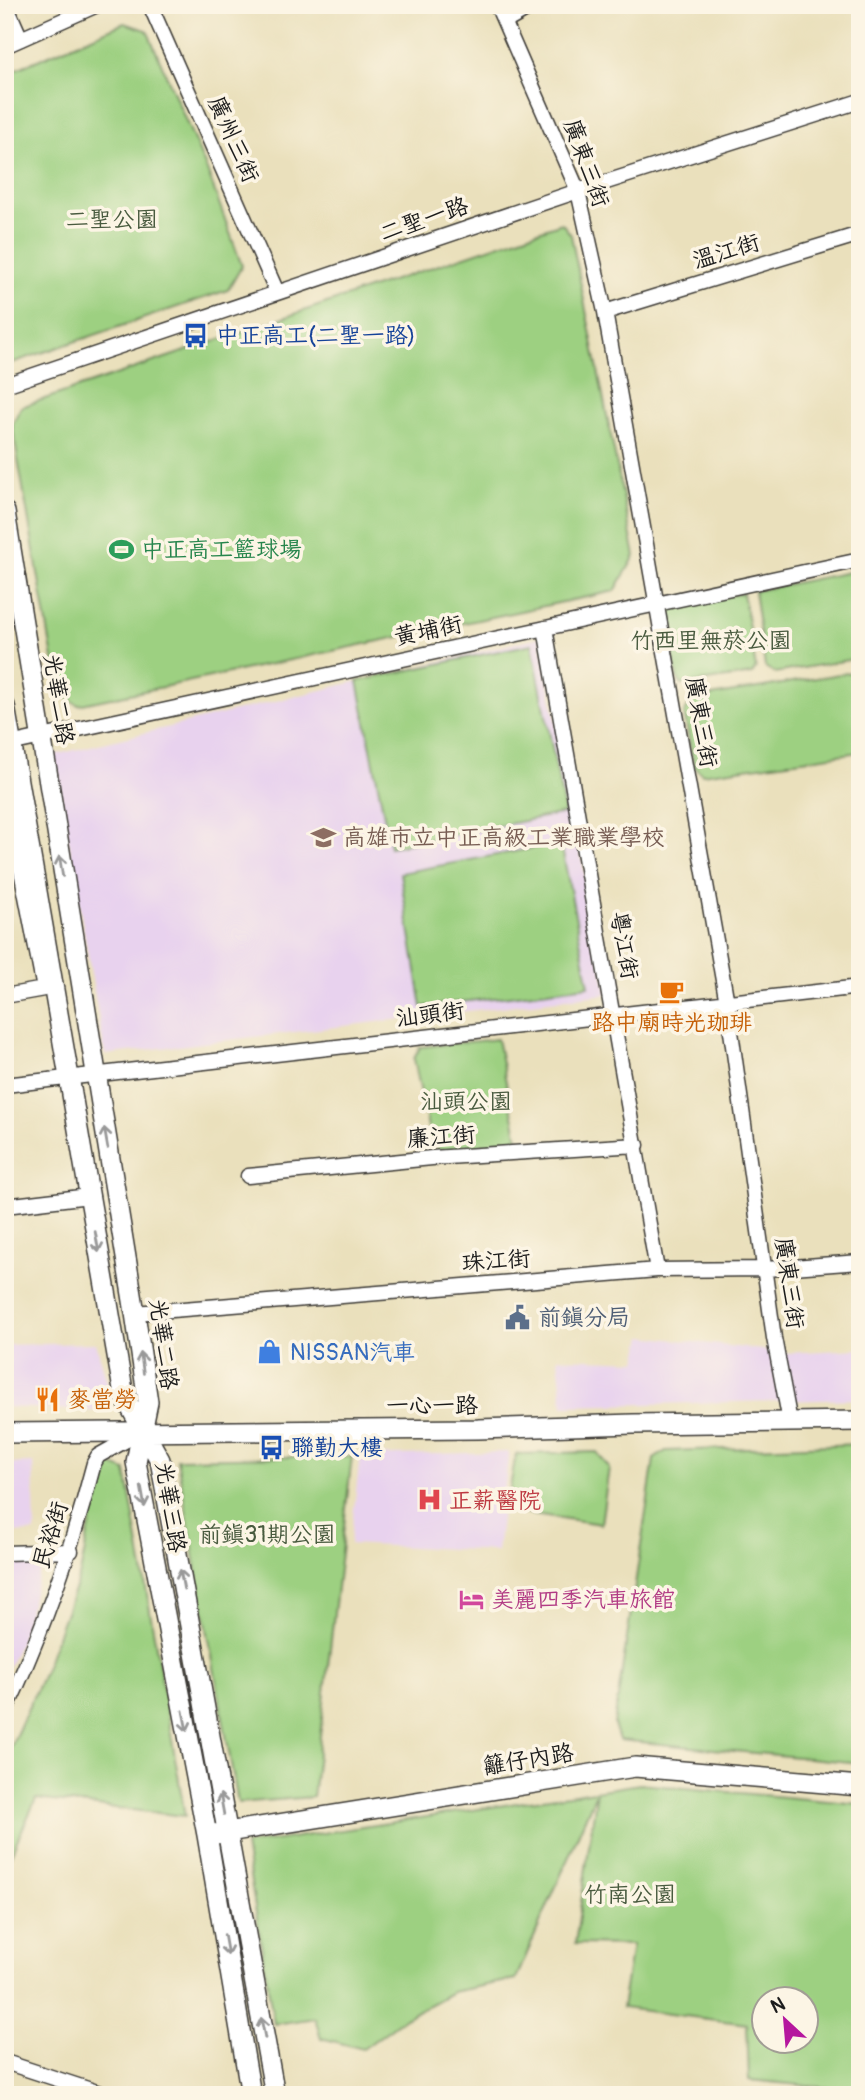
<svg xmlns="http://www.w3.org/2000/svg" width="865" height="2100" font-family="Pangolin,'LXGW WenKai TC',sans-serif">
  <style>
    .built { fill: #e8d2ee }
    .green { fill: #9dd081; stroke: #5c764e; stroke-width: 2; fill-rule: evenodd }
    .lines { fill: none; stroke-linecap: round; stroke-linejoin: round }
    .street-casing { stroke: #3b3934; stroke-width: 17 }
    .secondary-casing { stroke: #3b3934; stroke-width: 22 }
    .street { stroke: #fff; stroke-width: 14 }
    .secondary { stroke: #fff; stroke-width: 19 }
    .oneway { stroke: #999 }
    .labels { text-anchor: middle; stroke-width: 7; stroke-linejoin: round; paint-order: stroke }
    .street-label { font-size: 23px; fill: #1c1c1c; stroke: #fcf5e5 }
    .park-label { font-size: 23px; fill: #495b3f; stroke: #fcf5e5 }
    .transit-label { font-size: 23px; fill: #164399; stroke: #fcf5e5; text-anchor: start }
    .leisure-label { font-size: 23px; fill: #27864d; stroke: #fcf5e5; text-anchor: start }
    .education-label { font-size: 23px; fill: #785e54; stroke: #fcf5e5; text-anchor: start }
    .food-label { font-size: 23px; fill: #c56008; stroke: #fcf5e5 }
    .service-label { font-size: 23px; fill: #4e5e75; stroke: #fcf5e5; text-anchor: start }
    .shop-label { font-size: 23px; fill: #366cbe; stroke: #fcf5e5; text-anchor: start }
    .health-label { font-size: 23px; fill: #be3a42; stroke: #fcf5e5; text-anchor: start }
    .hotel-label { font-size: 23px; fill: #b23c85; stroke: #fcf5e5; text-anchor: start }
  </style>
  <rect width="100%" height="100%" fill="#fcf5e5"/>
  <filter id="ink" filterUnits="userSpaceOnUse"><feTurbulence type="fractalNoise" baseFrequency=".0143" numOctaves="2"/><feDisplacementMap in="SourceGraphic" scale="14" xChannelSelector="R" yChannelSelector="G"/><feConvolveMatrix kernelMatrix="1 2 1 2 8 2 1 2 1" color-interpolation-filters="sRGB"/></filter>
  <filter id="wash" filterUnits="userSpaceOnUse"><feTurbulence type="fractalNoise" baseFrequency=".00686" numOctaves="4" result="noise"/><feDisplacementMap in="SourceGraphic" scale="28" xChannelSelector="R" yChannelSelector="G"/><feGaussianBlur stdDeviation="1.57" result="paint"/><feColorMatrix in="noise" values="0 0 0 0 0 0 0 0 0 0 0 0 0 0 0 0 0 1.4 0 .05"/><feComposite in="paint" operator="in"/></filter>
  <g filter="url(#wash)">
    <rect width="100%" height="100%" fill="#eae0bc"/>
    <path class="built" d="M540 637 607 994 105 1055 54 755Z
      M643 1336 787 1353 860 1349V1399L563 1406 558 1358 637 1361Z
      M96 1343 110 1393 94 1411 5 1407V1345Z
      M509 1452 497 1551 350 1544 360 1456Z
      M33 1463 35 1532 5 1533V1464Z
      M43 1559 22 1637 5 1675V1560Z"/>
    <path class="green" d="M124 23 147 30 207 170 242 266 228 290 9 364 5 362V74Z
      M562 223 571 235 635 556 615 591 78 705 59 693 12 425 21 407Z
      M860 570V658L775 673 765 667 754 591Z
      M743 593 756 668 752 674 682 685 677 678 666 613 669 608Z
      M532 644 565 813 390 847 358 681Z
      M851 672 860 681V752L702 774 694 766 684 713 694 699Z
      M561 843 589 986 422 1007 400 873Z
      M497 1039 519 1144 444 1153 431 1142 414 1059 420 1047Z
      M860 1444V1763L619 1740 614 1724 654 1459 666 1451Z
      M597 1452 609 1468 601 1524 506 1510 516 1454Z
      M352 1456 313 1797 238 1803 177 1459Z
      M103 1462 126 1471 185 1816 36 1799 5 1867V1760L41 1679 80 1574Z
      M640 1784 860 1804V2091L749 2080 747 2024 622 2008 632 1945 575 1944 597 1791 516 1979 452 1992 405 2018 363 2049 321 2038 315 2018 274 2024 245 1845ZM764 1998H806V2040H764Z"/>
  </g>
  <g filter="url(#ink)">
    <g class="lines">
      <defs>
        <path id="street" d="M6 5 21 39
          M150 5 277 292
          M497 5 578 191 605 312 727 1003 774 1338 790 1422
          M505 22 535 5
          M5 46 97 5
          M605 312 860 234
          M5 385 578 191 860 101
          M545 628 657 1270
          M5 745 860 560
          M5 788 44 989 5 996
          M5 1085 860 987
          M248 1176 432 1158 637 1145
          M5 1206 89 1196
          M135 1313 657 1270 766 1269 860 1262
          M5 1553 71 1551
          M5 1712C44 1629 71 1552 94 1463L98 1456 139 1433
          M5 2062 106 2095"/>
        <path id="secondary" d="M5 512 135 1313 148 1402 136 1462 207 1835 251 2095
          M5 706 124 1396 160 1460 275 2095
          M5 1433 478 1429 633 1424 860 1421
          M215 1834 635 1767 860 1786"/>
      </defs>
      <use href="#street" class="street-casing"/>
      <use href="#secondary" class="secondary-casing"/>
      <use href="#street" class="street"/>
      <use href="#secondary" class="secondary"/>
    </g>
    <defs><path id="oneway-shaft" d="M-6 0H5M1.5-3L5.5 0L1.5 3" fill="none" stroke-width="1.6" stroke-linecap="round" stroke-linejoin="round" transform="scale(1.75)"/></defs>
    <g class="oneway">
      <use href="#oneway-shaft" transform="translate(61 866) rotate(-99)"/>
      <use href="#oneway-shaft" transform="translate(106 1138) rotate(-100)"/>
      <use href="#oneway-shaft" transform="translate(97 1242) rotate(80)"/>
      <use href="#oneway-shaft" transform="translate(142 1363) rotate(-98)"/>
      <use href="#oneway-shaft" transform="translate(143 1497) rotate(80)"/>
      <use href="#oneway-shaft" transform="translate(182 1580) rotate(-100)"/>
      <use href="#oneway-shaft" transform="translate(185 1721) rotate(79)"/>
      <use href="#oneway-shaft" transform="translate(222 1804) rotate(-100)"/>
      <use href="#oneway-shaft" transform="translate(226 1945) rotate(80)"/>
      <use href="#oneway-shaft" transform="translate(263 2028) rotate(-101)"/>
    </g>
  </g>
  <defs>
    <symbol id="bus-bare" viewBox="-9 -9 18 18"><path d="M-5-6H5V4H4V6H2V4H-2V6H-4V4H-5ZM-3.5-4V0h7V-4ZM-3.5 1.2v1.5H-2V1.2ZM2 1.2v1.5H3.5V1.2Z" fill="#1a4fb4" stroke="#fcf5e5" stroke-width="2.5" paint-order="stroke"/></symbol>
    <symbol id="stadium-bare" viewBox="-9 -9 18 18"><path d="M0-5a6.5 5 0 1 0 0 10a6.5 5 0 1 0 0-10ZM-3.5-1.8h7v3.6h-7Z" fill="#2e9e5b" stroke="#fcf5e5" stroke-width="2.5" paint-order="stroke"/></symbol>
    <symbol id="school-bare" viewBox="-9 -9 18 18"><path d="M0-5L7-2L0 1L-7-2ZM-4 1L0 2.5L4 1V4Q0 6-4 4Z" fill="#8d6e63" stroke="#fcf5e5" stroke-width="2.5" paint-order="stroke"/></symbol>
    <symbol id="cafe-bare" viewBox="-9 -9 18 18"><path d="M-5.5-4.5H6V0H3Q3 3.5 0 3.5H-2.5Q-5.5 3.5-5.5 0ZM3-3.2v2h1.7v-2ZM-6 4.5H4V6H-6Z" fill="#e8710a" stroke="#fcf5e5" stroke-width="2.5" paint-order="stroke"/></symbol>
    <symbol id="civic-bare" viewBox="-9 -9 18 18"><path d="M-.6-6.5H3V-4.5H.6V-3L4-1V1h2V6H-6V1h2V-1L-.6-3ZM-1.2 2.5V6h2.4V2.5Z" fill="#5c6f8a" stroke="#fcf5e5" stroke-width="2.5" paint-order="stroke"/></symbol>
    <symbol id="shop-bare" viewBox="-9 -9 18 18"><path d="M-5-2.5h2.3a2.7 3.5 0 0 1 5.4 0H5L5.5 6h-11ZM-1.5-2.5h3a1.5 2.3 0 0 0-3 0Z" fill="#3f7fe0" stroke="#fcf5e5" stroke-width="2.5" paint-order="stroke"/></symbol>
    <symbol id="restaurant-bare" viewBox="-9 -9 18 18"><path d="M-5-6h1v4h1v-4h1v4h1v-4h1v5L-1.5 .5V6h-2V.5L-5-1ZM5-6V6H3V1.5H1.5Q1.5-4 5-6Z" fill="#e8710a" stroke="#fcf5e5" stroke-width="2.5" paint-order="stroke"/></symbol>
    <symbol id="hospital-bare" viewBox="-9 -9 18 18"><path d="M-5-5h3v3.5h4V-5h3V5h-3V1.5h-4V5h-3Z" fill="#e0444e" stroke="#fcf5e5" stroke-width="2.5" paint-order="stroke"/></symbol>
    <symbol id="hotel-bare" viewBox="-9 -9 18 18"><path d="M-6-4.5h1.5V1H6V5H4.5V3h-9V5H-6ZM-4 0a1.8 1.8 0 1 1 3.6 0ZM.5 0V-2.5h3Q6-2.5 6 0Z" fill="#d1479c" stroke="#fcf5e5" stroke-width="2.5" paint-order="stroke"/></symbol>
  </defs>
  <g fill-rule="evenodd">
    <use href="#bus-bare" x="178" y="318" width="35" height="35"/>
    <use href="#stadium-bare" x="104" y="532" width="35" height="35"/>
    <use href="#school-bare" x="306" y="820" width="35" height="35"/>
    <use href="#cafe-bare" x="654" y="974" width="35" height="35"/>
    <use href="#civic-bare" x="500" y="1300" width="35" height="35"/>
    <use href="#shop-bare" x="252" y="1334" width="35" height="35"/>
    <use href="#restaurant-bare" x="30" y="1382" width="35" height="35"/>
    <use href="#bus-bare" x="254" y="1430" width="35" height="35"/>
    <use href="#hospital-bare" x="412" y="1482" width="35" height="35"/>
    <use href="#hotel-bare" x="454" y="1582" width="35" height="35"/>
  </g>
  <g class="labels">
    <g class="street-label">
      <text transform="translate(234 139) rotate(66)" y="8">廣州三街</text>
      <text transform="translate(587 163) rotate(70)" y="8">廣東三街</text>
      <text transform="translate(424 219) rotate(-19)" y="8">二聖一路</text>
      <text transform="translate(726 251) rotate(-17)" y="8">溫江街</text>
      <text transform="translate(428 630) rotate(-12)" y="8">黃埔街</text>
      <text transform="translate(59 699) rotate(81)" y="8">光華二路</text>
      <text transform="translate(702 722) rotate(80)" y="8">廣東三街</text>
      <text transform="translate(625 945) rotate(80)" y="8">粵江街</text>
      <text transform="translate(430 1014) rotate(-7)" y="8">汕頭街</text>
      <text transform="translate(441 1136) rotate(-4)" y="8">廉江街</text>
      <text transform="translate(496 1260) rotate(-4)" y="8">珠江街</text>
      <text transform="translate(790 1283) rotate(82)" y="8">廣東三街</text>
      <text transform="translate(164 1344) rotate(82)" y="8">光華二路</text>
      <text x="432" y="1413">一心一路</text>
      <text transform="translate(171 1507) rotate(81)" y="8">光華三路</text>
      <text transform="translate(50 1535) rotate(-73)" y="8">民裕街</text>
      <text transform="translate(528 1759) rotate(-9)" y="8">籬仔內路</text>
    </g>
    <g class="park-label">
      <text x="112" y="227">二聖公園</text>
      <text x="711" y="648">竹西里無菸公園</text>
      <text x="466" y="1109">汕頭公園</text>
      <text x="267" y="1542">前鎮31期公園</text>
      <text x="630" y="1902">竹南公園</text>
    </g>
    <g class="transit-label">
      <text x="216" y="343">中正高工(二聖一路)</text>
      <text x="291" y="1455">聯勤大樓</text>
    </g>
    <g class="leisure-label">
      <text x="141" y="557">中正高工籃球場</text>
    </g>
    <g class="education-label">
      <text x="343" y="845">高雄市立中正高級工業職業學校</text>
    </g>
    <g class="food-label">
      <text x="672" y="1030">路中廟時光珈琲</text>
      <text x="68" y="1407" text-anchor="start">麥當勞</text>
    </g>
    <g class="service-label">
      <text x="538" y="1325">前鎮分局</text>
    </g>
    <g class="shop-label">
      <text x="290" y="1360">NISSAN汽車</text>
    </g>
    <g class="health-label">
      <text x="449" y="1508">正薪醫院</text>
    </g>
    <g class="hotel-label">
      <text x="491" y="1607">美麗四季汽車旅館</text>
    </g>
  </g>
  <rect width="865" height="2100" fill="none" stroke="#fcf5e5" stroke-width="28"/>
  <g transform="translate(785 2020) rotate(334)"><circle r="33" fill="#fcf5e5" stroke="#a29e95" stroke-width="2"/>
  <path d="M0-5L12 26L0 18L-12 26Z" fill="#b5179e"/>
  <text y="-10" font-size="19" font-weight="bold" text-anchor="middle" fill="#1c1c1c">N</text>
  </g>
</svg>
